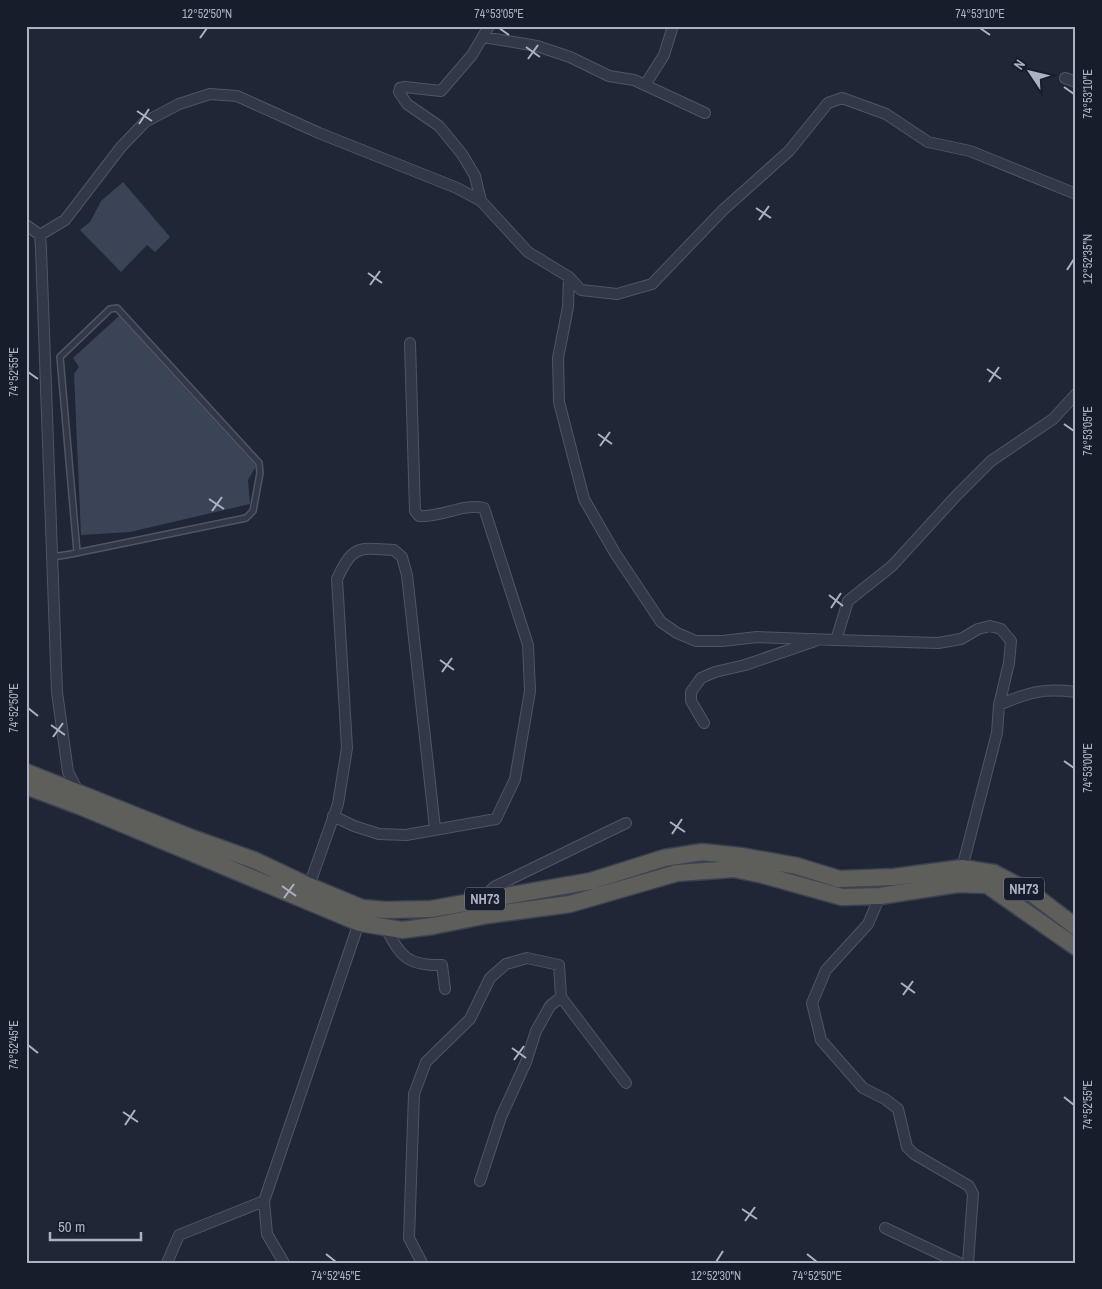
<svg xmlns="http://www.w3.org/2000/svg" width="1102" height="1289" font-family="'Archivo Narrow',sans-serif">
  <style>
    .building { fill: #3b4357 }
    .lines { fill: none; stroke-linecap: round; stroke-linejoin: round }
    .service-casing { stroke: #505565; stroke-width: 8 }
    .minor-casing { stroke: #505565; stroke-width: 12 }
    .trunk-casing { stroke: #3d4251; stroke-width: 19 }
    .service { stroke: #323847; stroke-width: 5 }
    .minor { stroke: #323847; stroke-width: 10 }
    .trunk { stroke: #5e5e5b; stroke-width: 16 }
    .ticks { fill: none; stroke: #acb2c4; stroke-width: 2 }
    .labels { text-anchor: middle; stroke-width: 4.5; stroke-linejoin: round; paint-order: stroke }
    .shield { fill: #181d2b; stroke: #808596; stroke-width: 1 }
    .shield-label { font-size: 14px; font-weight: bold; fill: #acb2c4 }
    .neatline { fill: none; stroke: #acb2c4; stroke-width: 2 }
    .ticks-label { font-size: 12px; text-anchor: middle; fill: #acb2c4 }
  </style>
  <rect width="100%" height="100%" fill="#1f2636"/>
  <path class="building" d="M123 182 170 237 155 252 147 245 121 272 80 230 90 222 101 201Z
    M119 316 255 465V468L248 480 250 504 130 532 81 535 74 374 79 367 73 358Z"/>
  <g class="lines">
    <defs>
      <path id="service" d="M53 557 71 554 246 518 253 511 260 473 259 463 117 308 110 309 60 357 77 552"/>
      <path id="minor" d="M483 37 537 46 570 57 609 76 634 80 705 113
        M1065 78 1076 82
        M645 85 664 55 673 26
        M481 201 475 176 462 154 439 126 407 104 399 92 400 88 405 87 441 91 472 55 489 26
        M26 225 40 235 41 249 57 692 68 772 79 793
        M40 235 65 220 121 147 145 122 179 104 210 94 237 96 319 133 457 188 481 201 528 252 569 277 581 290 617 294 652 284 723 210 789 151 828 103 842 98 886 114 928 142 970 151 1076 194
        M569 277 568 307 558 358 559 402 584 499 615 553 661 622 677 633 696 641H722L757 637 836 640
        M999 705 1009 663 1011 641 1001 629 990 626 978 629 961 639 938 643 836 640 848 601 892 566 956 496 991 461 1053 419 1076 394
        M704 723 691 701V692L701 678 715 672 745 665 815 641
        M333 816 354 826 379 834 406 835 496 819 515 779 530 691 528 645 484 508C461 503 442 518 419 516L415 511 410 343
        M961 872 997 733 999 705C1029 692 1043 688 1076 692
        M309 886 338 804 347 748 337 579C353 544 359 548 394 550L402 557 407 575 435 828
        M880 896 868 924 826 970 812 1003 821 1040 863 1088 885 1099 898 1109 907 1147 914 1154 969 1186 973 1194 968 1263
        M482 899 494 887 626 823
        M385 927C401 956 406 966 442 965L445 989
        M480 1181 501 1117 526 1062 536 1031 550 1006 561 997
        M885 1228 959 1263
        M167 1263 179 1235 264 1201
        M284 1263 267 1234 264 1201 361 917
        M422 1263 409 1238 414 1094 426 1062 470 1019 490 978 506 964 527 958 559 965 561 997 626 1083"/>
      <path id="trunk" d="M26 772 192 838 254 860 309 886 362 908 386 910 431 909 591 881 664 858 702 852 741 856 797 866 839 879 894 877 962 868 994 873 1030 892 1076 927
        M26 786 82 807 360 923 402 930 433 926 488 915 570 904 677 873 734 869 763 875 842 897 880 896 958 884 987 885 1076 947"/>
    </defs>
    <use href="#service" class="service-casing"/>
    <use href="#minor" class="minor-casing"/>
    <use href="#trunk" class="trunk-casing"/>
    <use href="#service" class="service"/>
    <use href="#minor" class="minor"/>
    <use href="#trunk" class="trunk"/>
  </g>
  <path class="ticks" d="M499 28 509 35M980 28 990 35M200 38 207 28M526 47 540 57M528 59 538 45M1064 87 1074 94M137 111 152 121M139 124 149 109M756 208 771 218M759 220 769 206M1067 270 1074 259M368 273 382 283M370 285 380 271M987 369 1001 379M28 372 38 379M989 382 999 367M1064 424 1074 431M598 434 612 444M600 446 610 432M209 499 224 509M212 511 222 497M829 595 843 606M831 608 841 593M440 660 454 670M442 672 452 658M28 708 38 716M51 725 65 735M53 737 63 723M1064 761 1074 768M670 822 685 832M672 834 682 819M282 886 296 896M284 898 294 884M901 983 915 993M903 995 913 981M28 1045 38 1053M512 1048 526 1058M514 1060 524 1046M1064 1097 1074 1105M123 1112 138 1122M125 1125 135 1110M742 1209 757 1219M745 1221 755 1207M326 1254 336 1262M807 1254 817 1262M716 1262 723 1251"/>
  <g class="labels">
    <g class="shield">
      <rect x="1004" y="877.5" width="40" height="23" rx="4"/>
      <rect x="465" y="887.5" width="40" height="23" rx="4"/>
    </g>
    <g class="shield-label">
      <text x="1024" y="894">NH73</text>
      <text x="485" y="904">NH73</text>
    </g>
  </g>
  <rect width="1102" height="1289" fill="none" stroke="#181d2b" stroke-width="55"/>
  <g transform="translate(1030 72) rotate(305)" stroke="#181d2b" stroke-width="4" paint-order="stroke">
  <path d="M0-4L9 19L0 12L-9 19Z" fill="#acb2c4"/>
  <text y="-8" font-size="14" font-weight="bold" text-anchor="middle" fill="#acb2c4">N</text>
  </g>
  <path d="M50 1232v8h91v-8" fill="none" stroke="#acb2c4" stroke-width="2.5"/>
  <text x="58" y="1232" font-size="15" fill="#acb2c4" stroke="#181d2b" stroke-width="4" paint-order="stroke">50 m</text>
  <rect x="28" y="28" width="1046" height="1234" class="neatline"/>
  <g class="ticks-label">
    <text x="207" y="18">12°52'50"N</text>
    <text x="499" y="18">74°53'05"E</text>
    <text x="980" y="18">74°53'10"E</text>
    <text transform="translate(1088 94) rotate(-90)" y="4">74°53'10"E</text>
    <text transform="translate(1088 259) rotate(-90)" y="4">12°52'35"N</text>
    <text transform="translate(14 372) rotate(-90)" y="4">74°52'55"E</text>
    <text transform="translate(1088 431) rotate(-90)" y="4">74°53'05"E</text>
    <text transform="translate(14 708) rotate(-90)" y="4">74°52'50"E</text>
    <text transform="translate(1088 768) rotate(-90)" y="4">74°53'00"E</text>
    <text transform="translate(14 1045) rotate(-90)" y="4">74°52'45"E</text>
    <text transform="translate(1088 1105) rotate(-90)" y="4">74°52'55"E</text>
    <text x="336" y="1280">74°52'45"E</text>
    <text x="716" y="1280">12°52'30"N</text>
    <text x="817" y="1280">74°52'50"E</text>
  </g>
</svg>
